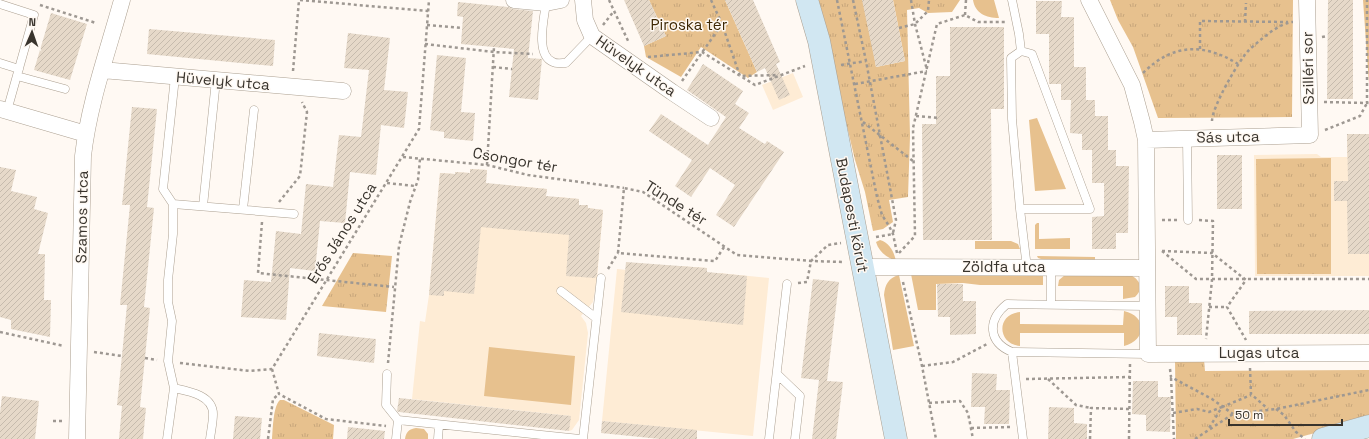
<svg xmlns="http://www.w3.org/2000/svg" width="1369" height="439" font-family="'Space Grotesk',sans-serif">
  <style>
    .built { fill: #feecd5 }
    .grass { fill: #e7c18e }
    .park { fill: url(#park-tufts) }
    .building { fill: url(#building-hatch) }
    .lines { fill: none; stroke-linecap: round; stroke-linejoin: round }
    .lane-casing { stroke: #aca091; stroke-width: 9 }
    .street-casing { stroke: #aca091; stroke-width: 17 }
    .secondary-casing { stroke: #aca091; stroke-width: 23 }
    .path { stroke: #9e9892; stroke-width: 2.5; stroke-dasharray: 3 3; stroke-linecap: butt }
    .lane { stroke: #fff; stroke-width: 8 }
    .street { stroke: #fff; stroke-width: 16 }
    .secondary { stroke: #d1e7f2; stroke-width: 22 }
    .labels { text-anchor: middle; stroke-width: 3; stroke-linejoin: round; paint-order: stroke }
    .park-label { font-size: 15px; fill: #3e2805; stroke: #fff9f3 }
    .street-label { font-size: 15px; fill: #39342d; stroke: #fff9f3 }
  </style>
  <defs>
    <pattern id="park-tufts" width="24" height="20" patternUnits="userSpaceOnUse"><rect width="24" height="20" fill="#e7c18e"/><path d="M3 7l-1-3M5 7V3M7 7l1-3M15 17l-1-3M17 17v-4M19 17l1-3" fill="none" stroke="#c7a67b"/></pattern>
    <pattern id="building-hatch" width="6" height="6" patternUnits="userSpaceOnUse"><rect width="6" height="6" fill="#e6d9c9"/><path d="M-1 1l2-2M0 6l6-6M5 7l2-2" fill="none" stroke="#c6bbad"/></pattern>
  </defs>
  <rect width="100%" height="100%" fill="#fff9f3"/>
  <path class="built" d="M793 73 803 97 773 110 762 85Z
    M1347 134H1369V276H1255L1254 155 1317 154 1321 157H1347Z
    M470 169 487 170 485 190 505 192 506 185 547 189 545 200 558 197 579 199V205H588V208L603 210 597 278 593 302 581 316 586 323 588 333 579 420 572 430 569 431 570 416 412 399 420 321 425 322 429 295 440 173 455 174V172L470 173Z
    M679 266 707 268 706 278 718 280 719 273 769 278 753 436 602 421 617 269 678 275Z"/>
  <path class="grass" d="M973 0H994L999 18C986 18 975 13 973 0Z
    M1363 0H1369V84Z
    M1037 118 1066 189 1035 191 1029 120Z
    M1037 223H1039V239L1070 238V249H1035V225Z
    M880 240C890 243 894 252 896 261 886 257 879 252 876 242Z
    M975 241H1011L1018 244 1020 249H975Z
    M1037 256 1095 257V260H1044L1038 258Z
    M911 274H1043V285H980L963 283 936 284V310H918Z
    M899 275 914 346 893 350 884 295C885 285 888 278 899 275Z
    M1065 275H1130C1140 279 1144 289 1135 297L1123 299V286H1058L1059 280Z
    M1124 311C1147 316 1147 340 1124 346V333H1020V346C997 344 996 314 1020 312V324L1123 325Z
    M489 347 575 356 571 405 484 396Z
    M416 428 424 429 428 434V439H405C406 432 409 429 416 428Z"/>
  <path class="park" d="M649 0H725L757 72 748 78 701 47 681 77 646 57 644 46 666 36Z
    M817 0H866L876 67 905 61 893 0H960L952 12 928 13 919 8 907 10 910 136 908 197 889 200 893 222 883 229 873 231 865 192 855 160Z
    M1110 0H1293L1292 117 1158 118 1133 47 1118 20Z
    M1331 158V274H1257L1256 159Z
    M353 253 392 256 386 312 322 306Z
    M1175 360H1204L1205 371 1369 370V418L1293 439H1176Z
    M280 400H284L334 425 333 439H272C273 429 273 406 280 400Z"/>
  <path class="building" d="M624 0H649L666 36 644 46Z
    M725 0H753L780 62 776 64 790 95 779 100 765 68 757 72Z
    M862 0H893L905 61 876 67Z
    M1328 0H1353V99H1327Z
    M1036 1H1062L1061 17H1074V67H1086V100H1095V116H1108V150H1116V166H1129L1128 233H1116V249H1092V217L1104 216V183H1092V150H1082V134L1070 133 1071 100H1061V84H1049V34H1036Z
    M458 2 508 7 513 9 533 11 528 58 542 59 538 100 509 97 514 49 461 44 463 17 457 16Z
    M51 13 87 24 70 80 34 70Z
    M950 27H1004V109H991L992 240H923L922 124H936V76H950Z
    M149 29 275 40 273 66 147 54Z
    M348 33 390 38 384 90 408 92 404 128 381 125 376 175 350 172 345 223 320 221 315 271 290 268 286 320 241 317 244 280 271 282 276 231 301 234 306 184 333 187 339 135 361 137 369 70 344 68Z
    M437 55 466 58 461 112 475 113 473 141 444 138V132L430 130Z
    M703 64 743 91 735 104 749 113 739 128 765 144 767 141 784 152 734 227 716 215 735 185 710 168 691 197 675 186 692 160 649 131 661 114 708 145 726 117 687 90Z
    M132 107 157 109 147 207 154 208 144 307 150 308 140 407 146 408 143 439H119L122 406 117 405 127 305H120L130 205H122Z
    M1347 134H1369V254H1348L1347 201H1334V181H1348Z
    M1217 155H1242V209H1217Z
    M0 167 16 170 11 191 37 197 34 209 48 213 38 254H45L44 300H51L50 337 11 329V320L0 317Z
    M470 169 487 170 486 183 547 189 546 196 579 199V205H588V208L603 210 597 274 595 278 566 276 569 235 481 227 474 294 444 291V296L429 295 440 173 455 174V172L470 173Z
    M626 262 707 268V272L747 276 743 325 621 312Z
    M813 279 839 282 827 381 843 382 836 439H812L819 380 801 378Z
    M937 284H963V301H976V334L950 335V317H938Z
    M1165 286H1189V303H1202V335H1177V317H1165Z
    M1369 310V334H1249V311Z
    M319 333 376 339 374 363 317 356Z
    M972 373 997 374 996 390H1010L1009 424H984L985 407H971Z
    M1133 381H1158V397H1171L1170 432 1146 431V415L1132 414Z
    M2 396 39 401 35 439H0V413Z
    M399 398 571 416 569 431 399 412 397 411Z
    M1049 407 1074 408V423L1087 424V439H1048Z
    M235 416 262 418 260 439H233Z
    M602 421 697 430V439H660L601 433Z
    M348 427 385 431 384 439H347Z"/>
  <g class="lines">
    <defs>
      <path id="lane" d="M1012 0 1019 34 1021 51
        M546 3C544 19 535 55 553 62 556 64 562 63 566 63L592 36
        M0 4 34 15 7 111
        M0 63 19 69
        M17 76 65 89
        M1187 138 1188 220
        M173 204 294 214
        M203 206 216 80
        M243 209 254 110
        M1020 209H1090L1032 54 1021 51 1011 58 1012 119 1020 209 1027 268
        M1051 267V304
        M561 291 596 318
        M1147 306 1007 304C987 320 988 342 1012 352L1148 354
        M1012 352 1023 439
        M387 374 386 405 398 420 396 439
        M777 374 800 396 795 439
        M174 388C188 391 213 395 213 414 213 422 211 431 210 439
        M398 420 580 439
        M167 439 174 388 168 361 172 321 168 302V280L173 234V204L163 189 175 77
        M438 439 439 425
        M583 439 601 278
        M769 439 787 284"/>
      <path id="street" d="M514 0 546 3 561 0
        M583 0 585 20 592 36 672 92 711 118
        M1089 0 1132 85 1142 122 1146 140 1148 354 1369 353
        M102 70 343 91
        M0 109 86 134
        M1146 140 1310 135 1307 0
        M862 267 1147 268
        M77 439 83 156C89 103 108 51 122 0"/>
      <path id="secondary" d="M807 0 819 41 896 439
        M1323 439 1369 426"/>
    </defs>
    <use href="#lane" class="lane-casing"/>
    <use href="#street" class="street-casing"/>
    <use href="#secondary" class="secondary-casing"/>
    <path class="path" d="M300 0 428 11
      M609 0 629 43
      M711 0 722 24 740 76 778 75
      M837 0 877 197 882 215 889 226 893 234 897 253
      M853 0 866 61 896 220 893 233
      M911 0 915 24 927 70
      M40 5 96 23
      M965 15 966 0
      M1245 22 1246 3
      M427 25 462 28
      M603 25 614 11
      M899 28 915 24 928 11 929 0
      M1322 37 1327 36
      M425 44 494 52 533 54
      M1200 49V21L1288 22
      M648 57 702 52 755 85 805 66
      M841 65 866 61
      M493 67 512 69
      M293 71 299 0
      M1143 73C1173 43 1204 43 1238 64
      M682 81 722 24
      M855 84 927 71
      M1324 102 1367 103V0
      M916 116 939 118
      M1212 121C1212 107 1239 60 1249 50 1259 41 1280 22 1293 22
      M863 122 913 161
      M1325 130 1360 116 1367 103H1369
      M403 157 487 165 528 175 624 188
      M487 165 494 47
      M387 183 415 186
      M279 202 300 176 307 112 302 102
      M1162 220H1178
      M1199 220 1213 221 1212 280 1206 339
      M262 222 258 273 394 287
      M876 237 893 234
      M724 247 715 261 618 253 624 188 643 192 737 255 811 261 844 262
      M1162 251 1212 253 1246 280 1227 307 1246 340
      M1162 251 1196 279H1369
      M899 253 915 236 913 128 937 24 965 15 978 22H1006
      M608 269 618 253
      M903 282 922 366 936 439
      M798 283 807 282 811 261 828 245 841 243
      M1209 307H1227
      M0 332 64 346
      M94 352 122 356
      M145 358 157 360
      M180 363 250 371 272 369 419 129 429 0
      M388 363 399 246 410 202 418 180 420 159
      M922 366 953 362 987 344
      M1250 368 1251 394 1268 409
      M272 369 279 394 326 419 386 426
      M1170 369 1171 377 1212 399 1233 414
      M1171 378 1174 439
      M1026 379 1130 377
      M1048 379 1076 405 1091 408
      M929 403 960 401 968 413 973 439
      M1222 407 1251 395
      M1276 409 1284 415 1296 432 1305 439
      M1173 413 1197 409 1209 412 1222 407 1209 428
      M53 421H62
      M971 428 1011 427
      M268 439 273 399 279 394
      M1090 439 1091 408 1129 409
      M1129 439 1130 364
      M1195 439 1233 414 1276 409 1369 390"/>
    <use href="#lane" class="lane"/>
    <use href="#street" class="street"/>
    <use href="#secondary" class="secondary"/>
  </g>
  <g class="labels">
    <g class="park-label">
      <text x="689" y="30">Piroska tér</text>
    </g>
    <g class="street-label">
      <text transform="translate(636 66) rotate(35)" y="5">Hüvelyk utca</text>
      <text transform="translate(1308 68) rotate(-91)" y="5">Szilléri sor</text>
      <text transform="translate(223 81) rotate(5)" y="5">Hüvelyk utca</text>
      <text transform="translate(1228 137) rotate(-1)" y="5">Sás utca</text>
      <text transform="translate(515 160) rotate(10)" y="5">Csongor tér</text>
      <text transform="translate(676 203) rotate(32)" y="5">Tünde tér</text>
      <text transform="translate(852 215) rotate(79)" y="5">Budapesti körút</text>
      <text transform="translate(82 217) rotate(-89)" y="5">Szamos utca</text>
      <text transform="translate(342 233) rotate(-58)" y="5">Erős János utca</text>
      <text x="1004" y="272">Zöldfa utca</text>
      <text x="1259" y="358">Lugas utca</text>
    </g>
  </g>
  <g transform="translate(32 32) rotate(2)" stroke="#fff9f3" stroke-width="3" paint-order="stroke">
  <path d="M0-3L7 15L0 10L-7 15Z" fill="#39342d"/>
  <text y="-6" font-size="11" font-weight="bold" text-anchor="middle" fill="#39342d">N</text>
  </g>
  <path d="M1229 419v6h113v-6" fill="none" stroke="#39342d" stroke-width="2"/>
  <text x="1235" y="419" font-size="12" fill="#39342d" stroke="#fff9f3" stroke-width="3" paint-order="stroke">50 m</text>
</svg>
